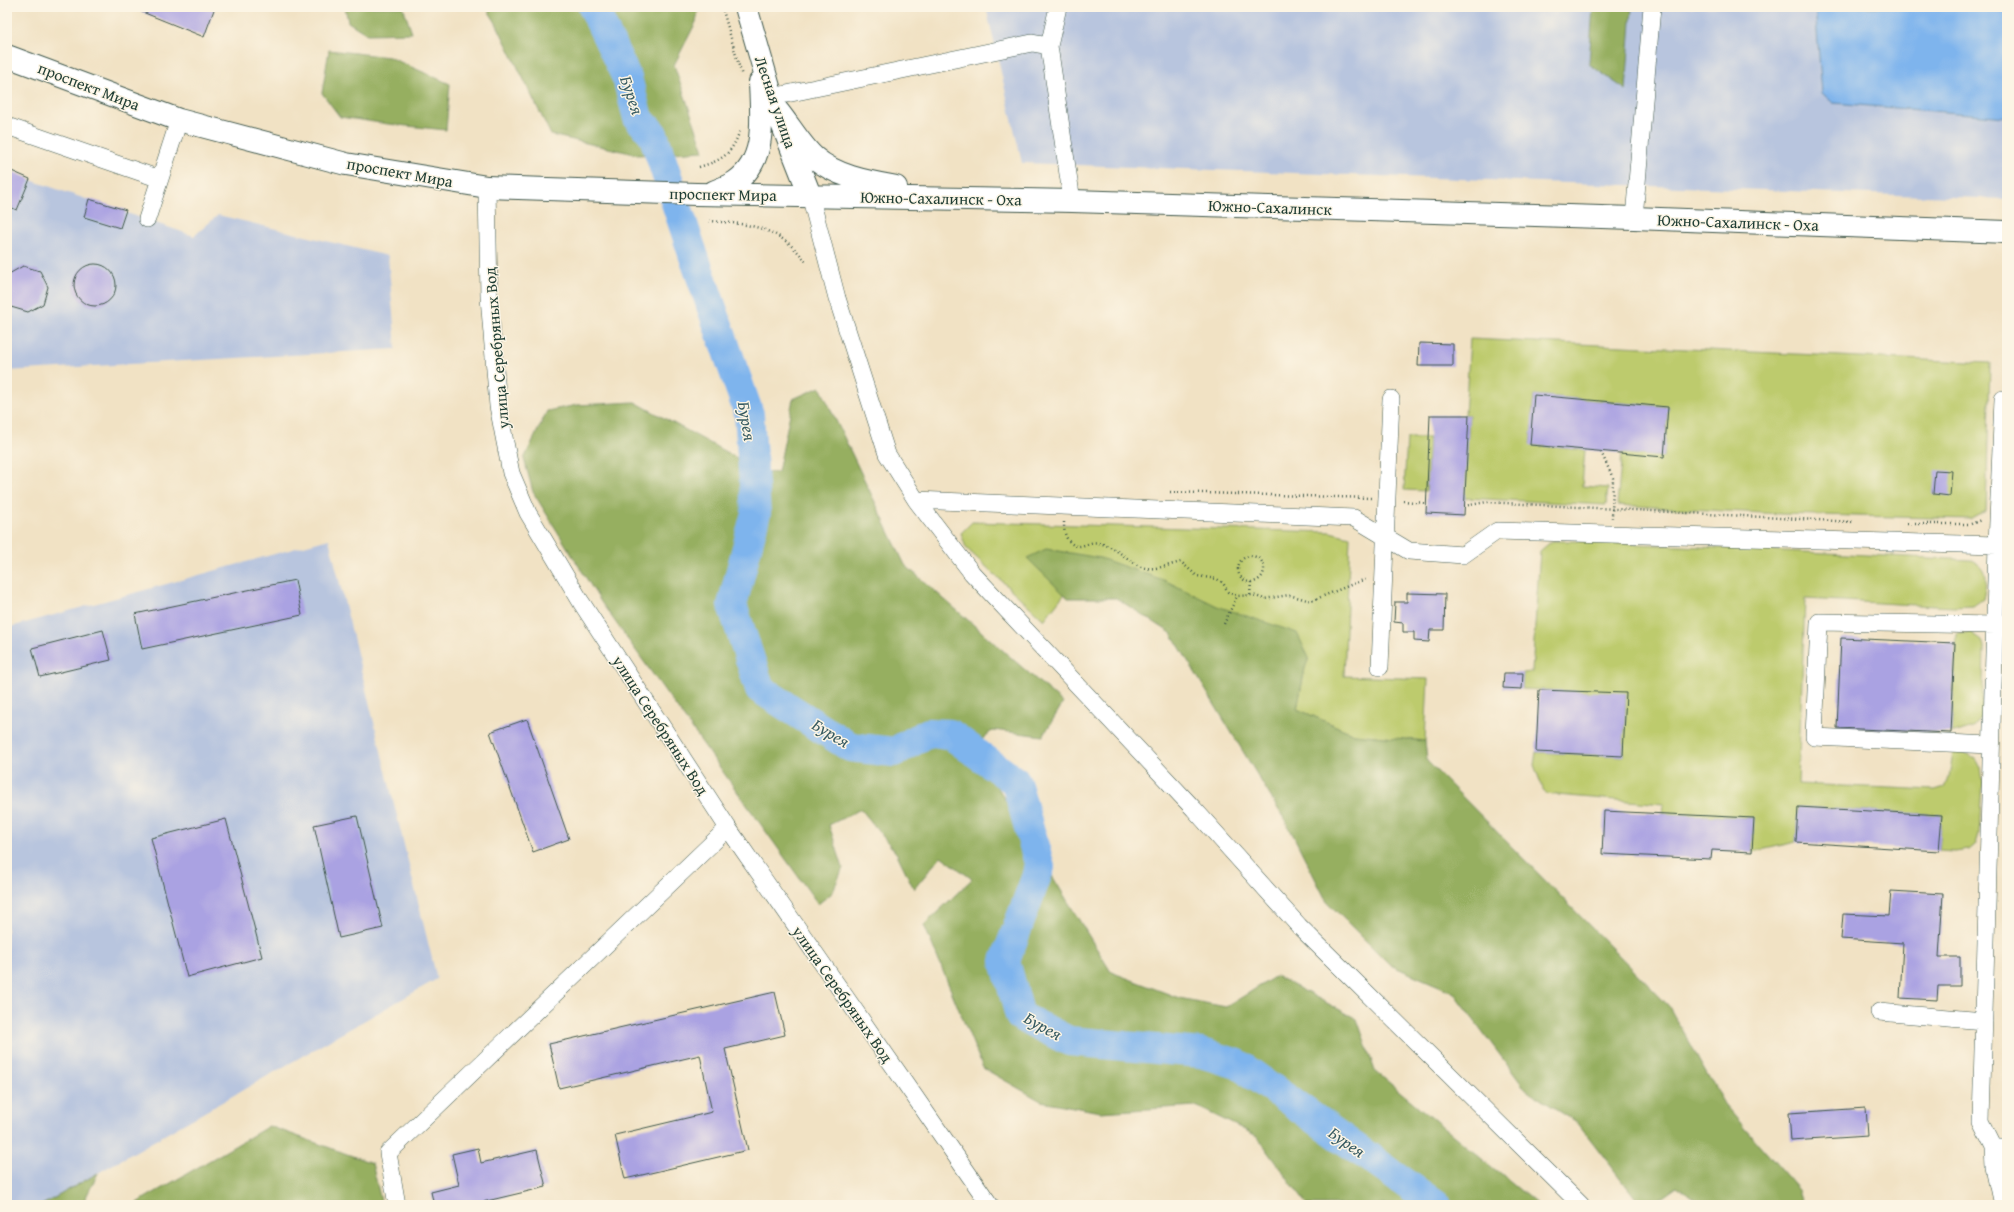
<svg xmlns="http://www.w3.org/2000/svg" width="2014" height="1212" font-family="'Gentium Book Plus',serif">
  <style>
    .industrial { fill: #b8c5de }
    .green { fill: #bdcb6d; stroke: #6e8450 }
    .forest { fill: #96af60; stroke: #5a764a }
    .water { fill: #7eb4ed; stroke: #4e7890 }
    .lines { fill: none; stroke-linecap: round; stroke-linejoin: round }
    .river { stroke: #7eb4ed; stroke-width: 30 }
    .building { fill: #aaa2e2 }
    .minor-casing { stroke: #3e564a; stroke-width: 18 }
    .major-casing { stroke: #3e564a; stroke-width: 24 }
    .path { stroke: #3e564a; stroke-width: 2.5; stroke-dasharray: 1 3; stroke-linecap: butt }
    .minor { stroke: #fff; stroke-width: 17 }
    .major { stroke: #fff; stroke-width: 22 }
    .labels { text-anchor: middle; stroke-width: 3; stroke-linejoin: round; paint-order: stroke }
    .street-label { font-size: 16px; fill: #1f3d34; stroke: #fcf5e5 }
    .water-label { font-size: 17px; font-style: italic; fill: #375b62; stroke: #fcf5e5 }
  </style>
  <rect width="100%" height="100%" fill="#fcf5e5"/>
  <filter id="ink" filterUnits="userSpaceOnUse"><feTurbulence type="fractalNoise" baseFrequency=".025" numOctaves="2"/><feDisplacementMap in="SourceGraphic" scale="8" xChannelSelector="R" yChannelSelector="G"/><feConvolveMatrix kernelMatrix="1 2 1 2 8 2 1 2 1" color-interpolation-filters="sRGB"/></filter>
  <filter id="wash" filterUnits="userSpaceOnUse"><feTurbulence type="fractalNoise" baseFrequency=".012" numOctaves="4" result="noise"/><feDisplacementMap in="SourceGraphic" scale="16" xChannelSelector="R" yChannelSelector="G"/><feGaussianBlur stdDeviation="0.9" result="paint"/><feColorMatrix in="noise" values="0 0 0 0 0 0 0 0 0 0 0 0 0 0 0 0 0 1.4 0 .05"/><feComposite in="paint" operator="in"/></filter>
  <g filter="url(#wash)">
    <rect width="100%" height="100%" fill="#f1e2c4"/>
    <path class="industrial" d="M986 7H2007V199L1022 163Z
      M7 172 194 236 218 215 388 256 396 349 7 371Z
      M329 539 437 979 42 1205H7V628Z"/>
    <path class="green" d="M1470 339 1990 363 1986 511 1971 519 1781 514 1617 505 1622 453 1664 457 1668 407 1534 395 1532 415 1586 420 1532 425 1530 445 1585 450 1582 486 1608 488 1606 505 1464 498 1469 415H1465Z
      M1407 438H1429L1426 491 1404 490Z
      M972 522 1330 532 1350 537 1344 676 1428 679 1425 741 1354 734 1297 709 1305 668 1078 576 1044 620 966 548 961 533Z
      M1552 541H1575L1971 560C1990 569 1987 580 1983 599L1973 606 1953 607 1805 599 1798 784 1935 790 1945 787 1949 777 1953 752 1957 751 1970 755 1976 759 1980 766 1982 782 1979 834 1976 844 1969 850 1955 852 1939 851 1942 815 1798 807 1796 842 1752 852 1754 818 1663 814 1664 804 1545 794 1534 765 1536 752 1623 756 1626 694 1522 689 1523 673 1532 672 1540 551Z
      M1971 632 1982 640 1984 647 1982 716 1973 727 1951 734 1957 634Z"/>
    <path class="forest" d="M345 7H403L412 33 367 34 348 22Z
      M486 7H699L696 22 674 65 704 151 639 155 551 135 496 23Z
      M1593 7H1632L1626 90 1589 64Z
      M329 50 389 57 450 84 446 130 388 124 340 117 322 93Z
      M820 387 905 565 1063 703 1043 736 993 730 973 747 1111 972 1179 998 1226 1007 1276 976 1357 1019 1375 1071 1538 1205H1307L1257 1136 1196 1106 1100 1112 1041 1101 983 1068 924 925 972 879 941 856 914 889 897 854 861 809 829 825 843 868 832 893 818 904 601 602 533 492 524 459 547 411 577 405 635 402 764 473 778 472 793 399Z
      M1046 549 1100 558 1166 581 1217 606 1297 633 1309 658 1305 668 1297 709 1354 734 1425 741 1427 761 1668 1005 1724 1104 1799 1190 1804 1205H1703L1677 1186 1650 1205H1641L1577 1122 1526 1090 1453 992 1390 965 1327 902 1289 827 1171 633 1116 598H1068L1027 558Z
      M269 1126 372 1163 382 1205H133Z
      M98 1173 82 1205H42Z"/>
    <path class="water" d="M1815 7H2007V117L1833 103 1822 93Z"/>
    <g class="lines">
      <path class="river" d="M593 7 627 78 638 118 653 134 693 254 749 414 756 513 732 605 760 689 850 747 894 752 928 733 950 734 1016 782 1040 867 1005 961 1020 1016 1069 1041 1201 1053 1238 1064 1436 1205"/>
    </g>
    <g id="blocks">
      <path class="building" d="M130 7H215L204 37Z
        M7 169 30 179 17 210 7 206Z
        M89 199 126 210 120 228 84 217Z
        M74 285a21 21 0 1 1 42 0a21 21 0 1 1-42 0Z
        M23 266 40 271 48 287 43 304 28 312 11 307 7 299V275Z
        M1419 343 1453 344V366H1418Z
        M1534 395 1668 407 1664 457 1530 445Z
        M1430 415H1469L1464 515 1426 513Z
        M1935 470 1952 471 1950 496 1933 494Z
        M295 580 302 615 142 649 135 614Z
        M1407 593 1445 594 1444 630H1430L1429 642 1414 641V632H1403V623L1394 622 1395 602H1407Z
        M103 630 111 660 40 677 32 648Z
        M1841 638 1955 643 1951 733 1837 728Z
        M1504 673H1523L1522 689 1503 688Z
        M1539 690 1626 693 1623 756 1536 752Z
        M527 719 569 839 533 852 490 732Z
        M1798 807 1942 815 1939 851 1796 842Z
        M1604 811 1754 818 1752 852 1712 850 1711 859 1602 854Z
        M357 816 383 928 339 938 314 825Z
        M226 819 262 957 187 977 151 838Z
        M1891 891 1943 894 1939 957H1960V986H1938L1937 1000 1900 998 1903 943 1841 939 1843 914 1889 916Z
        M775 992 785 1035 725 1049 748 1150 625 1179 615 1135 712 1112 700 1055 559 1088 549 1044Z
        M1866 1108 1868 1136 1791 1141 1789 1113Z
        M478 1148 481 1163 537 1150 546 1187 470 1205H434L431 1192 459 1185 452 1154Z"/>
    </g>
  </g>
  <g filter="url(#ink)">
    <use href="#blocks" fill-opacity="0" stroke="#3e564a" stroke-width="1"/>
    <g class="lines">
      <defs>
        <path id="minor" d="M1058 7 1049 46 1072 201
          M772 97 1032 43 1049 46
          M7 126 160 179
          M487 187 489 297 498 406 511 473 528 513 581 602 728 828 990 1205
          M810 195 837 298 887 454 916 500 972 573 1194 809 1299 926 1581 1205
          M1634 218 1652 7
          M147 219 179 120
          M916 500 1354 518 1409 551 1463 555 1497 531 1997 545 2003 399H2007
          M1997 545 1981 1122 1994 1148H2007
          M1380 667 1391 399
          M1991 745 1814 737 1819 622 1995 625
          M1879 1012 1984 1021
          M1994 1148 1995 1168 2003 1205
          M397 1205 388 1153 728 828"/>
        <path id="major" d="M746 7 773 101 810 195
          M7 56 179 120 346 164 487 187 696 194 1072 201 1634 218 2007 232
          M777 110C788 123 802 147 815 158 837 177 869 182 896 187
          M713 192C720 189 729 186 735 182 768 160 761 116 760 82"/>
      </defs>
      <use href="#minor" class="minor-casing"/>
      <use href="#major" class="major-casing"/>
      <path class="path" d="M722 7 742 76
        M699 167C723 160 732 154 740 130
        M709 221C752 224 780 227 807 263
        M1601 452 1613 478 1612 518
        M1170 492 1371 498
        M1403 501 1426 503
        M1464 506 1487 502 1854 522
        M1064 522C1064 528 1064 537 1070 542 1079 552 1088 540 1099 543 1114 546 1125 558 1139 566 1150 572 1169 565 1181 562L1197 576 1217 579 1223 583 1228 592 1237 596 1253 595 1264 599 1289 595 1311 601 1368 578
        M1907 524H1971L1981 520
        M1238 569a13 13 0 1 1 26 0a13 13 0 1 1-26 0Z
        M1250 595 1251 582
        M1224 624 1237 596"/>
      <use href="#minor" class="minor"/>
      <use href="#major" class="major"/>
    </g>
  </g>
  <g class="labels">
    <g class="street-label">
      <text transform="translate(89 86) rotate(21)" y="6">проспект Мира</text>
      <text transform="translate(776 102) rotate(71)" y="6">Лесная улица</text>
      <text transform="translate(400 172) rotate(10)" y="6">проспект Мира</text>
      <text transform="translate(723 194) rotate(1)" y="6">проспект Мира</text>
      <text transform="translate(941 198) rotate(1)" y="6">Южно-Сахалинск - Оха</text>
      <text transform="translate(1270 207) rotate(2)" y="6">Южно-Сахалинск</text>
      <text transform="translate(1738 222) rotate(2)" y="6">Южно-Сахалинск - Оха</text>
      <text transform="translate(496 348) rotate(-95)" y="6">улица Серебряных Вод</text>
      <text transform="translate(661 725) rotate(57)" y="6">улица Серебряных Вод</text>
      <text transform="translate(843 994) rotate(55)" y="6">улица Серебряных Вод</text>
    </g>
    <g class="water-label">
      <text transform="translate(632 95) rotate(71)" y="6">Бурея</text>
      <text transform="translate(747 421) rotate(80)" y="6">Бурея</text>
      <text transform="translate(831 733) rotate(31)" y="6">Бурея</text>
      <text transform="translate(1043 1026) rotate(29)" y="6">Бурея</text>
      <text transform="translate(1347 1142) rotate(35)" y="6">Бурея</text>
    </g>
  </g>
  <rect width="2014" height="1212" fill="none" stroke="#fcf5e5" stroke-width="24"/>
</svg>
